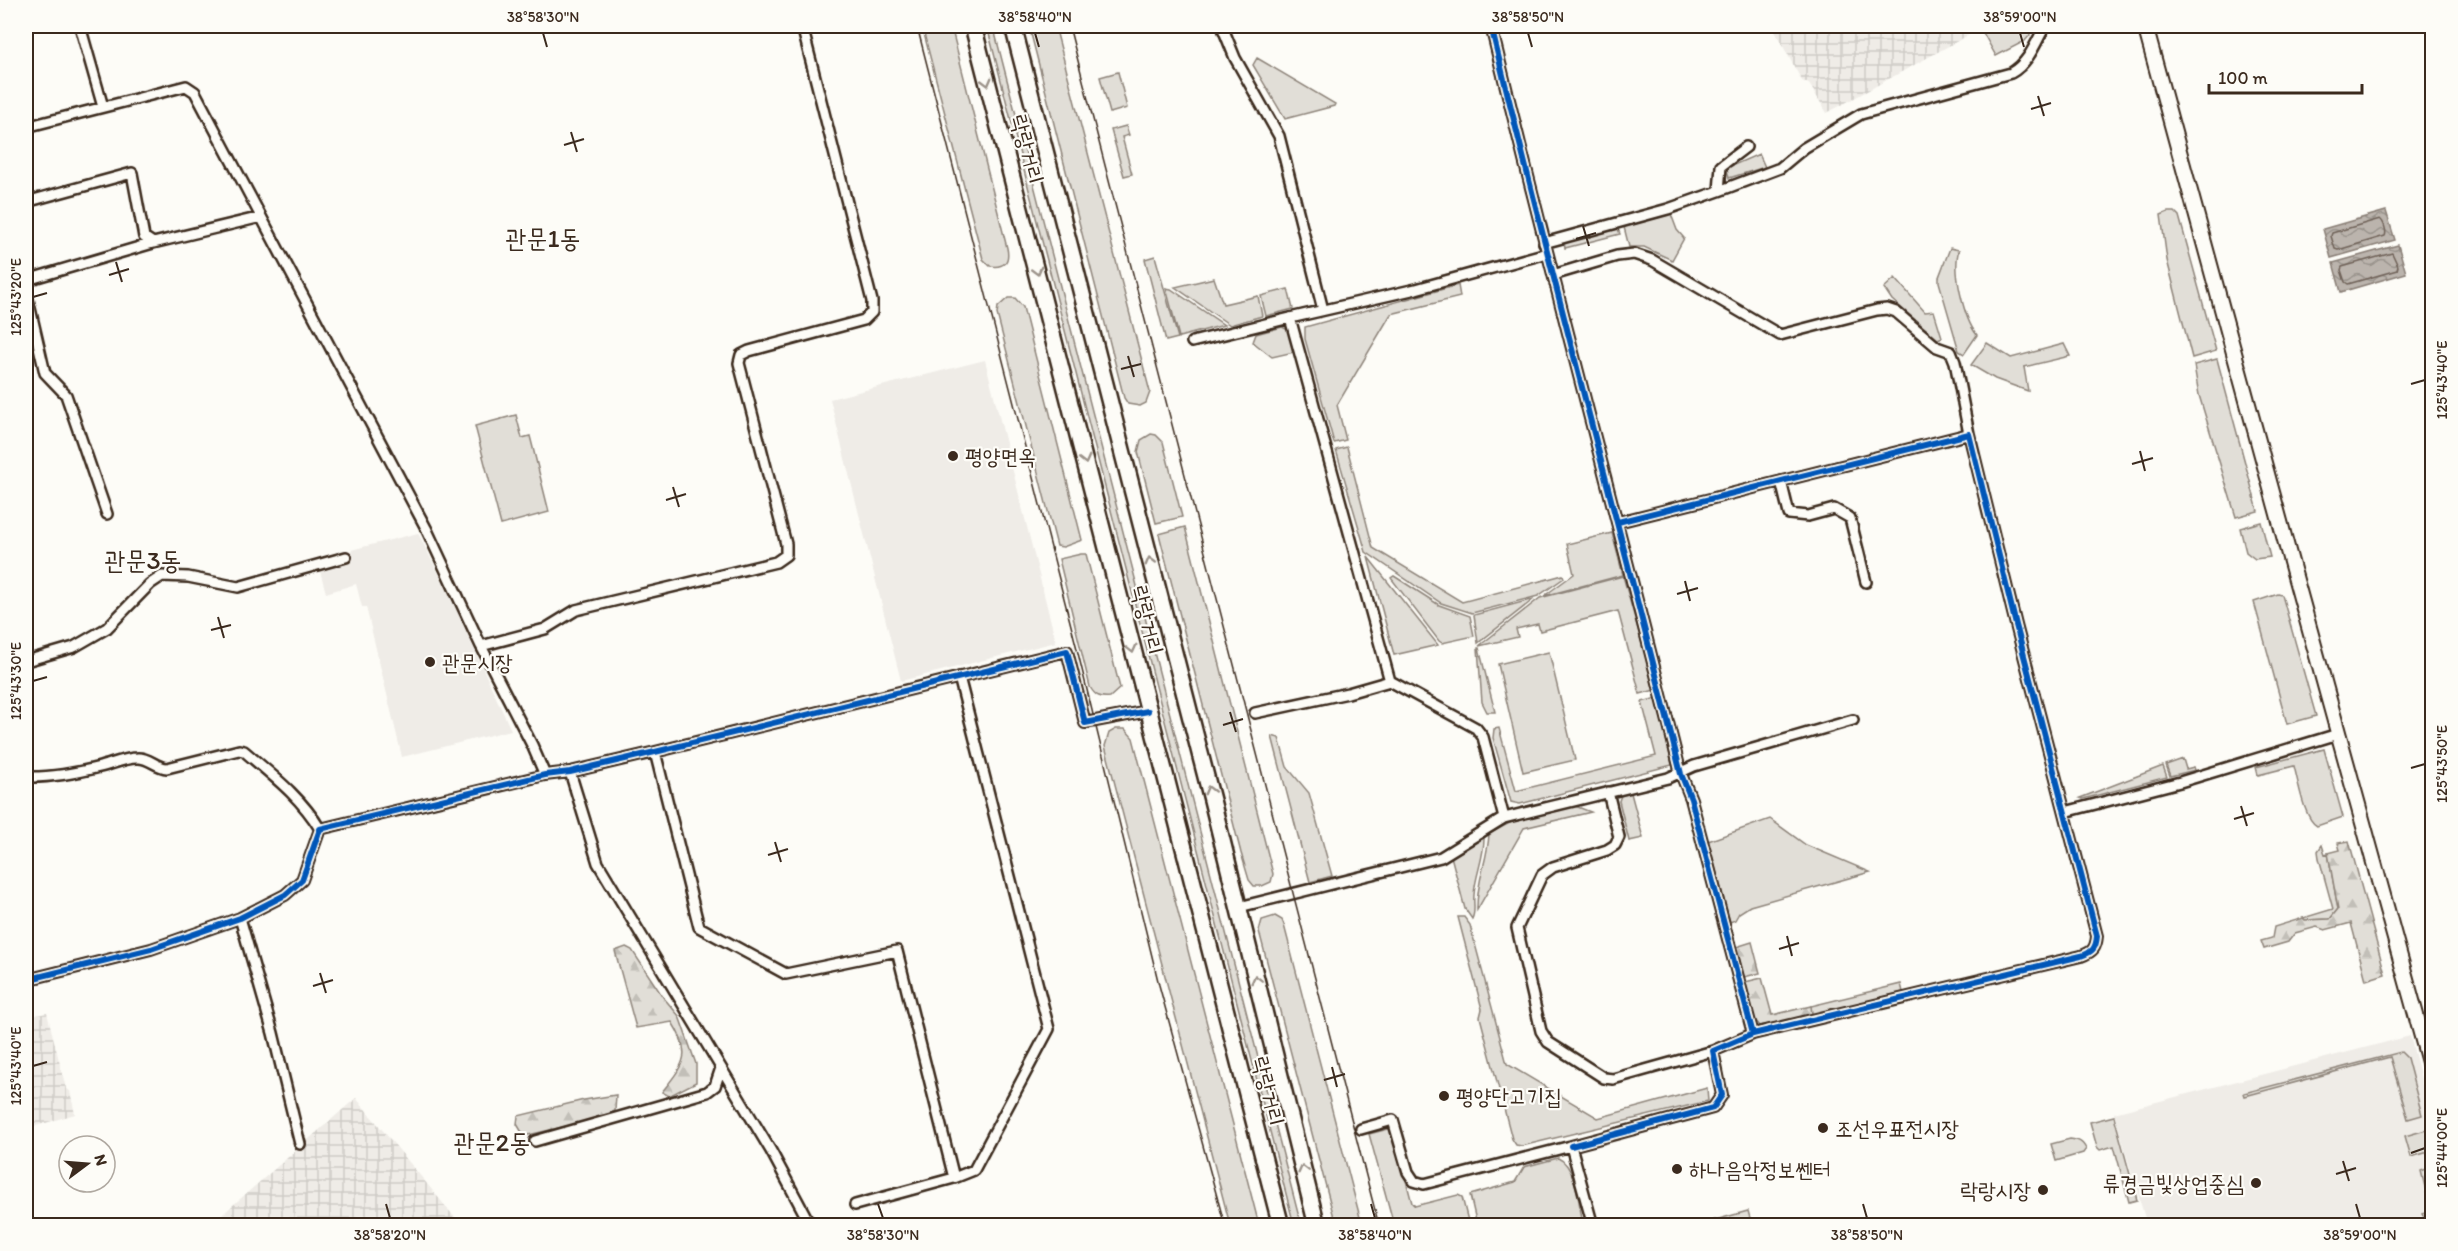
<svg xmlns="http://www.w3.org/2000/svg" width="2458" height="1251" font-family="Itim,'Poor Story',sans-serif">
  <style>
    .built { fill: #efece7 }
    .industrial { fill: url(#industrial-grid) }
    .green { fill: #e1ded7; stroke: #8e847a; stroke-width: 1.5 }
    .forest { fill: url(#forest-firs); stroke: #8e847a; stroke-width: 1.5 }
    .water { fill: url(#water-waves); stroke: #887d74; stroke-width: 1.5 }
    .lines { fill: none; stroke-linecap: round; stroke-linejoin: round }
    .shore { stroke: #6e6157; stroke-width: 1.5 }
    .minor-casing { stroke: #3b2a1e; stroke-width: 14 }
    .secondary-casing { stroke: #3b2a1e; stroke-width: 18 }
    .primary-casing { stroke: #3b2a1e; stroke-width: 20 }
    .minor { stroke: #fdfcf7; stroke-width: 9 }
    .secondary { stroke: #fdfcf7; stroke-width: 14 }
    .primary { stroke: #fdfcf7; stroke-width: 15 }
    .tram { stroke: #3b2a1e; stroke-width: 1.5 }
    .cycleway-casing { stroke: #fdfcf7; stroke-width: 10 }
    .cycleway { stroke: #0057b8; stroke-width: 6 }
    .oneway { stroke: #9c938a }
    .ticks { fill: none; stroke: #3b2a1e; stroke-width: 2 }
    .poi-dot { fill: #3b2a1e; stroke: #fdfcf7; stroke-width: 2 }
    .labels { text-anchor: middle; stroke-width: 4.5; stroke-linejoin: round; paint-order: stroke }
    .street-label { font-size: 22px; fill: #3b2a1e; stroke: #fdfcf7 }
    .poi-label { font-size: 22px; fill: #3b2a1e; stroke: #fdfcf7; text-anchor: start }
    .quarter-label { font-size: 26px; fill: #3b2a1e; stroke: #fdfcf7 }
    .neatline { fill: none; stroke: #3b2a1e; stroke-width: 2 }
    .ticks-label { font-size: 15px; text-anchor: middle; fill: #3b2a1e }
  </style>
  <defs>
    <pattern id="industrial-grid" width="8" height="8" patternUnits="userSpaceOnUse" patternTransform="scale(1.5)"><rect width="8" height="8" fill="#efece7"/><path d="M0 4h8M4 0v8" fill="none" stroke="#cecbc6"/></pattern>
    <pattern id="forest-firs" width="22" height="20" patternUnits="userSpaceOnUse" patternTransform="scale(1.5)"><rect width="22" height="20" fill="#e1ded7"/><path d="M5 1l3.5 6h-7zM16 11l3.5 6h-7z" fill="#c2bfb8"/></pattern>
    <pattern id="water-waves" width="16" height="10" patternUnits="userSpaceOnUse" patternTransform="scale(1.5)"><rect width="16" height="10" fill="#bbb4ad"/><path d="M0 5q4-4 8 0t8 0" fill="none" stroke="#99938c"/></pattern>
  </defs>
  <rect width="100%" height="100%" fill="#fdfcf7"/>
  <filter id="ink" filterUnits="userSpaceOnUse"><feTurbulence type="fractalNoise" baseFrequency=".0167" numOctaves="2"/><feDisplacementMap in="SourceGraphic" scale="12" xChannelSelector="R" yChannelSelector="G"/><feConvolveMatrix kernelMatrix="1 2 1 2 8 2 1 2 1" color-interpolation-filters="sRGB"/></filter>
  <g filter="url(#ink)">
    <path class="built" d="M985 360 1056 642 901 681 830 399Z
      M418 533 448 592 511 730 402 757 366 607H362L356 584 326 593 320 571 353 560 351 550Z
      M2410 1036 2432 1121V1221L2415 1226 2147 1225 2114 1113Z"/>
    <path class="industrial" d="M1772 26H1985L1827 113 1809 84 1802 81Z
      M47 1013 66 1088 70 1091 75 1114 26 1129V1017Z
      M356 1098 461 1225 209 1226Z"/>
    <path class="green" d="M922 26H951L1007 248C1010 262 1004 268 990 266L983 259Z
      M987 26H993L995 33 1301 1225H1294Z
      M1029 26H1055L1150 392 1146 403 1140 406 1128 404 1124 398Z
      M1989 26H2029L2030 35 2025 41 1996 56 1981 29Z
      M1257 58 1335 104 1334 106 1285 119 1253 65Z
      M1118 72 1127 108 1110 113 1100 77Z
      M1126 126 1129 135 1122 137 1132 174 1124 176 1111 130Z
      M1759 154 1765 167 1729 178 1727 170 1729 167Z
      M2168 212H2175L2179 216 2216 351 2192 358 2167 260 2161 215Z
      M1671 214 1677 230 1684 238 1672 260 1644 247H1629L1624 227Z
      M1618 229 1620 234 1565 248 1564 242Z
      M1950 248 1959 250C1952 270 1964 319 1977 335L1964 354 1959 351 1939 282V277Z
      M1155 256 1178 338 1166 341 1145 259Z
      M1214 278 1223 304 1258 296 1262 316 1230 325 1175 287Z
      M1895 278 1925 312 1934 311 1942 337 1938 339 1892 300 1884 288Z
      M1458 285 1460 297 1391 314 1337 405 1346 440 1334 443 1305 339V327Z
      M1166 288 1171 289 1224 325 1179 337Z
      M1288 289 1293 309 1266 316 1261 296Z
      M1008 298H1015L1023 307 1082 540 1063 547 1057 546 997 314 998 307Z
      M1282 327 1288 330 1294 352 1272 357 1253 342 1256 334Z
      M1987 343 2011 358 2064 344 2070 356 2024 367 2028 391 1995 379 1971 365Z
      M2217 359 2258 511 2236 517 2199 395 2194 365Z
      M516 415 522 438 530 436 549 512 501 525 475 426Z
      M1151 434 1156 435 1163 442 1182 517 1156 523 1138 452 1141 440Z
      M1347 447 1373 548 1462 602 1563 575 1564 578 1538 596 1472 613 1441 603 1366 552 1336 450Z
      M2261 522 2270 557 2255 559 2246 552 2240 528Z
      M1185 527 1273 874 1271 882 1262 886H1254L1249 880 1241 853 1159 534Z
      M1612 533 1623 575 1544 596 1574 574 1567 544Z
      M1081 554H1086L1120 688 1110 697C1100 698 1095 696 1090 687L1059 559Z
      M1368 557 1438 645 1394 655Z
      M1394 576 1439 605 1470 616 1474 636 1442 643 1439 641 1391 578Z
      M1623 576 1655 690 1640 694 1618 611 1540 631 1538 624 1516 629 1518 637 1479 646 1540 598Z
      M2278 594 2282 595 2316 716 2287 724 2254 602Z
      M1534 599 1478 643 1474 615Z
      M1478 648H1479L1495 712H1487L1482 702Z
      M1549 652 1575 760 1523 772 1498 664Z
      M1657 698 1672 765 1520 804 1511 802 1493 738 1494 729 1499 728 1516 791 1656 756 1642 702Z
      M1116 729H1125L1133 738 1259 1225H1230L1105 746 1109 733Z
      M1272 736 1279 738 1287 767 1309 793 1332 876 1310 882Z
      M2324 749 2343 817 2317 826C2304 819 2298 781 2294 766L2258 775 2256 767Z
      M2183 759 2186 769 2194 767 2195 770 2170 776 2166 765Z
      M2163 766 2167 777 2083 799 2080 798Z
      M1631 793 1643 838 1629 841 1619 801 1621 795Z
      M1575 806 1591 812 1524 828 1477 910C1476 882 1488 860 1489 834L1515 820Z
      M1770 819 1806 845 1870 872 1750 906 1739 913 1735 920 1730 922 1708 841Z
      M1484 836C1485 856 1475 875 1474 895 1473 904 1476 911 1472 919L1465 909 1451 856Z
      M2322 845 2325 854 2328 853 2338 909 2330 919 2305 920 2303 918 2333 909 2319 858 2318 851Z
      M1275 916 1282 920 1284 925 1362 1225H1336L1259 931 1262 920Z
      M1458 917H1464L1470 925 1507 1064 1598 1118 1707 1088 1708 1101 1522 1146 1516 1145 1512 1139 1480 1017 1482 1009Z
      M1901 984 1903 992 1812 1015 1811 1006Z
      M2401 1052 2407 1058 2422 1115 2408 1119 2390 1057 2245 1096 2244 1093Z
      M2114 1116 2137 1200 2129 1202 2114 1146 2100 1150 2097 1147 2090 1122Z
      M1392 1128 1412 1203 1415 1206 1458 1195 1462 1197 1469 1225H1394L1369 1134Z
      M2426 1130 2432 1151 2411 1157 2405 1136Z
      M2070 1139C2078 1140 2082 1141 2086 1149L2083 1153 2056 1161 2051 1144Z
      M1558 1158C1577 1166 1579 1206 1583 1225H1477L1470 1195 1515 1182 1524 1167Z
      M2432 1167V1217L2425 1219 2422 1214 2431 1211 2421 1171Z
      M1748 1211 1752 1225H1697Z"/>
    <path class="forest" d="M2349 841 2385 974 2366 980 2351 923 2325 930 2317 927 2295 933 2288 942 2264 949 2261 941 2272 938 2274 927 2303 918 2305 920 2330 919 2338 909 2328 853 2340 850 2338 843Z
      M1752 942 1760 973 1744 977 1736 947Z
      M626 947 632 950 663 997 679 1016 696 1064V1082L669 1096 662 1092C684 1064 693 1055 672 1022L636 1028 615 951Z
      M1762 978 1772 1015 1811 1006 1812 1015 1760 1026 1755 1020 1745 982Z
      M616 1095 615 1111 597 1119 524 1136 517 1124 518 1116 584 1100Z"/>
    <path class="water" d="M2386 211 2395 240 2331 258 2323 229Z
      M2398 245 2406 273 2341 292 2333 263Z"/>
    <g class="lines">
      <path class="shore" d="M2380 219C2384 222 2387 232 2385 236L2338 250 2335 249 2331 236 2332 233Z
        M2392 253 2398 266 2397 270 2348 284 2345 282 2341 270 2342 267Z"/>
      <defs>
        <path id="minor" d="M80 26 103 107
          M1222 26 1235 58 1279 136 1323 310
          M1491 26C1551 276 1619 524 1681 774L1691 799 1753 1034 1713 1051 1722 1095 1713 1108 1571 1146
          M26 127 186 86 195 92 426 528 481 646 532 745 545 775
          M1719 191 1780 168 1804 148 1861 114 2011 73C2029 63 2036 42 2045 26
          M26 202 132 173 144 237 153 243
          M1544 243 1668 209 1719 191 1721 166 1746 147
          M1553 275 1617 256 1634 254 1652 260 1780 335 1877 310 1887 309 1896 312 1937 347 1951 352 1955 362 1969 434
          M1192 342 1290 318
          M1781 481 1789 514 1808 516 1834 509 1850 518 1866 582
          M107 514 66 395 45 373 26 291 27 280 153 243 261 217
          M1618 522 1969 434 2016 625 2097 936C2096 948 2093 952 2081 956L1753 1034
          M481 646 545 629 576 610 776 562 786 555V544L739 363 741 355 749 351 864 320 872 312V301L802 26
          M26 661 74 647 107 628 150 584 162 576 188 577 238 587 346 557
          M1255 713 1348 693 1390 681
          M655 752 699 927 786 974 897 951 954 1178
          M570 772 598 863 771 1151 811 1226
          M26 777C51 778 76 773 100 767 112 764 125 758 137 758 149 757 155 767 167 768L239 750 244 751C272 775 301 797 320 829
          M1608 792 1619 837 1615 845 1607 850 1553 867 1542 875 1517 928 1541 1031 1548 1042 1604 1078 1613 1079 1713 1051
          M2065 812 2180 782 2338 734
          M1504 818 1483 737 1476 728 1390 681 1290 318 1416 289 1547 253
          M1239 907 1441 857 1504 818 1668 778 1694 766 1853 720
          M240 918 273 1033 300 1144
          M26 980 151 949 240 918 285 895 302 880 320 829 545 775 570 772 655 752 1067 651 1085 723 1148 711
          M1361 1129 1393 1120 1408 1172 1414 1181 1424 1184 1571 1146 1593 1226
          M535 1141 707 1092 715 1086 721 1068
          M855 1205 954 1178 974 1170 1049 1029 959 677"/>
        <path id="secondary" d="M2145 26 2291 562 2432 1073"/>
        <path id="primary" d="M973 26C1078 425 1176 826 1281 1226
          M1013 26 1212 800 1317 1226"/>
      </defs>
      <use href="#minor" class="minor-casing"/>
      <use href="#secondary" class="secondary-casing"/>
      <use href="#primary" class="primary-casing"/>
      <use href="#minor" class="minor"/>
      <use href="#secondary" class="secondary"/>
      <use href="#primary" class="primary"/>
      <path class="tram" d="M917 26 1077 649 1159 985 1225 1226
        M1069 26 1379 1226"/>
      <defs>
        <path id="cycleway" d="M1491 26C1551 276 1619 524 1681 774L1691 799 1753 1034 1713 1051 1722 1095 1713 1108 1571 1146
          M1618 522 1969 434 2016 625 2097 936C2096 948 2093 952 2081 956L1753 1034
          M26 980 151 949 240 918 285 895 302 880 320 829 545 775 570 772 655 752 1067 651 1085 723 1148 711"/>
      </defs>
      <use href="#cycleway" class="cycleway-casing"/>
      <use href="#cycleway" class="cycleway"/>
    </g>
    <defs><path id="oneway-chevron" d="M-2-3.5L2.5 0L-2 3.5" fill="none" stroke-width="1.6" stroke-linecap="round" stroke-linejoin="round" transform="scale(1.5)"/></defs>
    <g class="oneway">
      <use href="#oneway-chevron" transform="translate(987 82) rotate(75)"/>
      <use href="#oneway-chevron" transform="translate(1037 271) rotate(75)"/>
      <use href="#oneway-chevron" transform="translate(1085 460) rotate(76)"/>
      <use href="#oneway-chevron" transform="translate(1150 561) rotate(-105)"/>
      <use href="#oneway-chevron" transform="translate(1132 649) rotate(76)"/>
      <use href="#oneway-chevron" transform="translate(1209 790) rotate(-105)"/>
      <use href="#oneway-chevron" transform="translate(1256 979) rotate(-104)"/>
      <use href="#oneway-chevron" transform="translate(1303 1169) rotate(-104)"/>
    </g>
  </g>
  <path class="ticks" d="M543 33 547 47M1035 33 1039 47M1528 33 1532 47M2020 33 2024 47M2038 96 2044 116M2031 109 2051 103M571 132 577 152M564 145 584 139M1583 226 1589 246M1576 239 1596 233M116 262 122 282M109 275 129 269M33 297 47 293M1128 356 1134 377M1121 369 1141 364M2411 384 2425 380M2140 451 2145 471M2132 464 2153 458M673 487 679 507M666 500 686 494M1685 581 1690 601M1677 594 1698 588M218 617 224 638M211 630 231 625M33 681 47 677M1230 712 1236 732M1223 725 1243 719M2411 768 2425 764M2241 806 2247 826M2234 819 2254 813M775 842 781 862M768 855 788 849M1787 936 1792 956M1779 949 1799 943M320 973 326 993M313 986 333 980M33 1066 47 1062M1332 1067 1337 1087M1324 1080 1345 1074M2411 1153 2425 1148M2343 1161 2349 1181M2336 1174 2356 1168M386 1204 390 1218M878 1204 883 1218M1371 1204 1375 1218M1863 1204 1867 1218M2356 1204 2360 1218"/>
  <g class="poi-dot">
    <circle cx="953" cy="456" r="6"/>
    <circle cx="430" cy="662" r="6"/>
    <circle cx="1444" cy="1096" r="6"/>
    <circle cx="1823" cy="1128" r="6"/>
    <circle cx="1677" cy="1169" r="6"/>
    <circle cx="2256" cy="1183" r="6"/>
    <circle cx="2043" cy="1190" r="6"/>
  </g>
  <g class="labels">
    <g class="street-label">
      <text transform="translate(1028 149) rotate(75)" y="8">락랑거리</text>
      <text transform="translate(1148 620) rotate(76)" y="8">락랑거리</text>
      <text transform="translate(1269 1091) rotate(76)" y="8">락랑거리</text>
    </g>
    <g class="poi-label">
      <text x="965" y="464">평양면옥</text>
      <text x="442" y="670">관문시장</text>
      <text x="1456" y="1104">평양단고기집</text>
      <text x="1835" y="1136">조선우표전시장</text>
      <text x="1689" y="1177">하나음악정보쎈터</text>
      <text x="2244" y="1191" text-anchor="end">류경금빛상업중심</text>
      <text x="2031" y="1198" text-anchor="end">락랑시장</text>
    </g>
    <g class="quarter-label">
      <text x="543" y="247">관문1동</text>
      <text x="143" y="569">관문3동</text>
      <text x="492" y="1151">관문2동</text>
    </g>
  </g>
  <rect width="2458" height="1251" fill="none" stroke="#fdfcf7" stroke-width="66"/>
  <g transform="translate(87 1164) rotate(74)"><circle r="28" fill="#fdfcf7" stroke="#afa8a0" stroke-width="1.5"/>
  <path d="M0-4.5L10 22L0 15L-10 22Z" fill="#3b2a1e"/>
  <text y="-9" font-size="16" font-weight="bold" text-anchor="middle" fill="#3b2a1e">N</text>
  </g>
  <path d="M2209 84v9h153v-9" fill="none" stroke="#3b2a1e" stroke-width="3"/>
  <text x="2218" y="84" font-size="18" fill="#3b2a1e" stroke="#fdfcf7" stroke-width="4.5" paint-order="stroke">100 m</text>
  <rect x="33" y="33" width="2392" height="1185" class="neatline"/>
  <g class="ticks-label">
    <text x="543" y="22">38°58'30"N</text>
    <text x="1035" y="22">38°58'40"N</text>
    <text x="1528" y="22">38°58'50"N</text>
    <text x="2020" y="22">38°59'00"N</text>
    <text transform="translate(16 297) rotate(-90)" y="5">125°43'20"E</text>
    <text transform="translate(2442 380) rotate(-90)" y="5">125°43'40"E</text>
    <text transform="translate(16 681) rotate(-90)" y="5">125°43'30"E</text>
    <text transform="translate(2442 764) rotate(-90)" y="5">125°43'50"E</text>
    <text transform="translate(16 1066) rotate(-90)" y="5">125°43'40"E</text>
    <text transform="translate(2442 1148) rotate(-90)" y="5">125°44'00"E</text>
    <text x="390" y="1240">38°58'20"N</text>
    <text x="883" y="1240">38°58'30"N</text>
    <text x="1375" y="1240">38°58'40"N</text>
    <text x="1867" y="1240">38°58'50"N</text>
    <text x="2360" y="1240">38°59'00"N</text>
  </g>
</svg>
